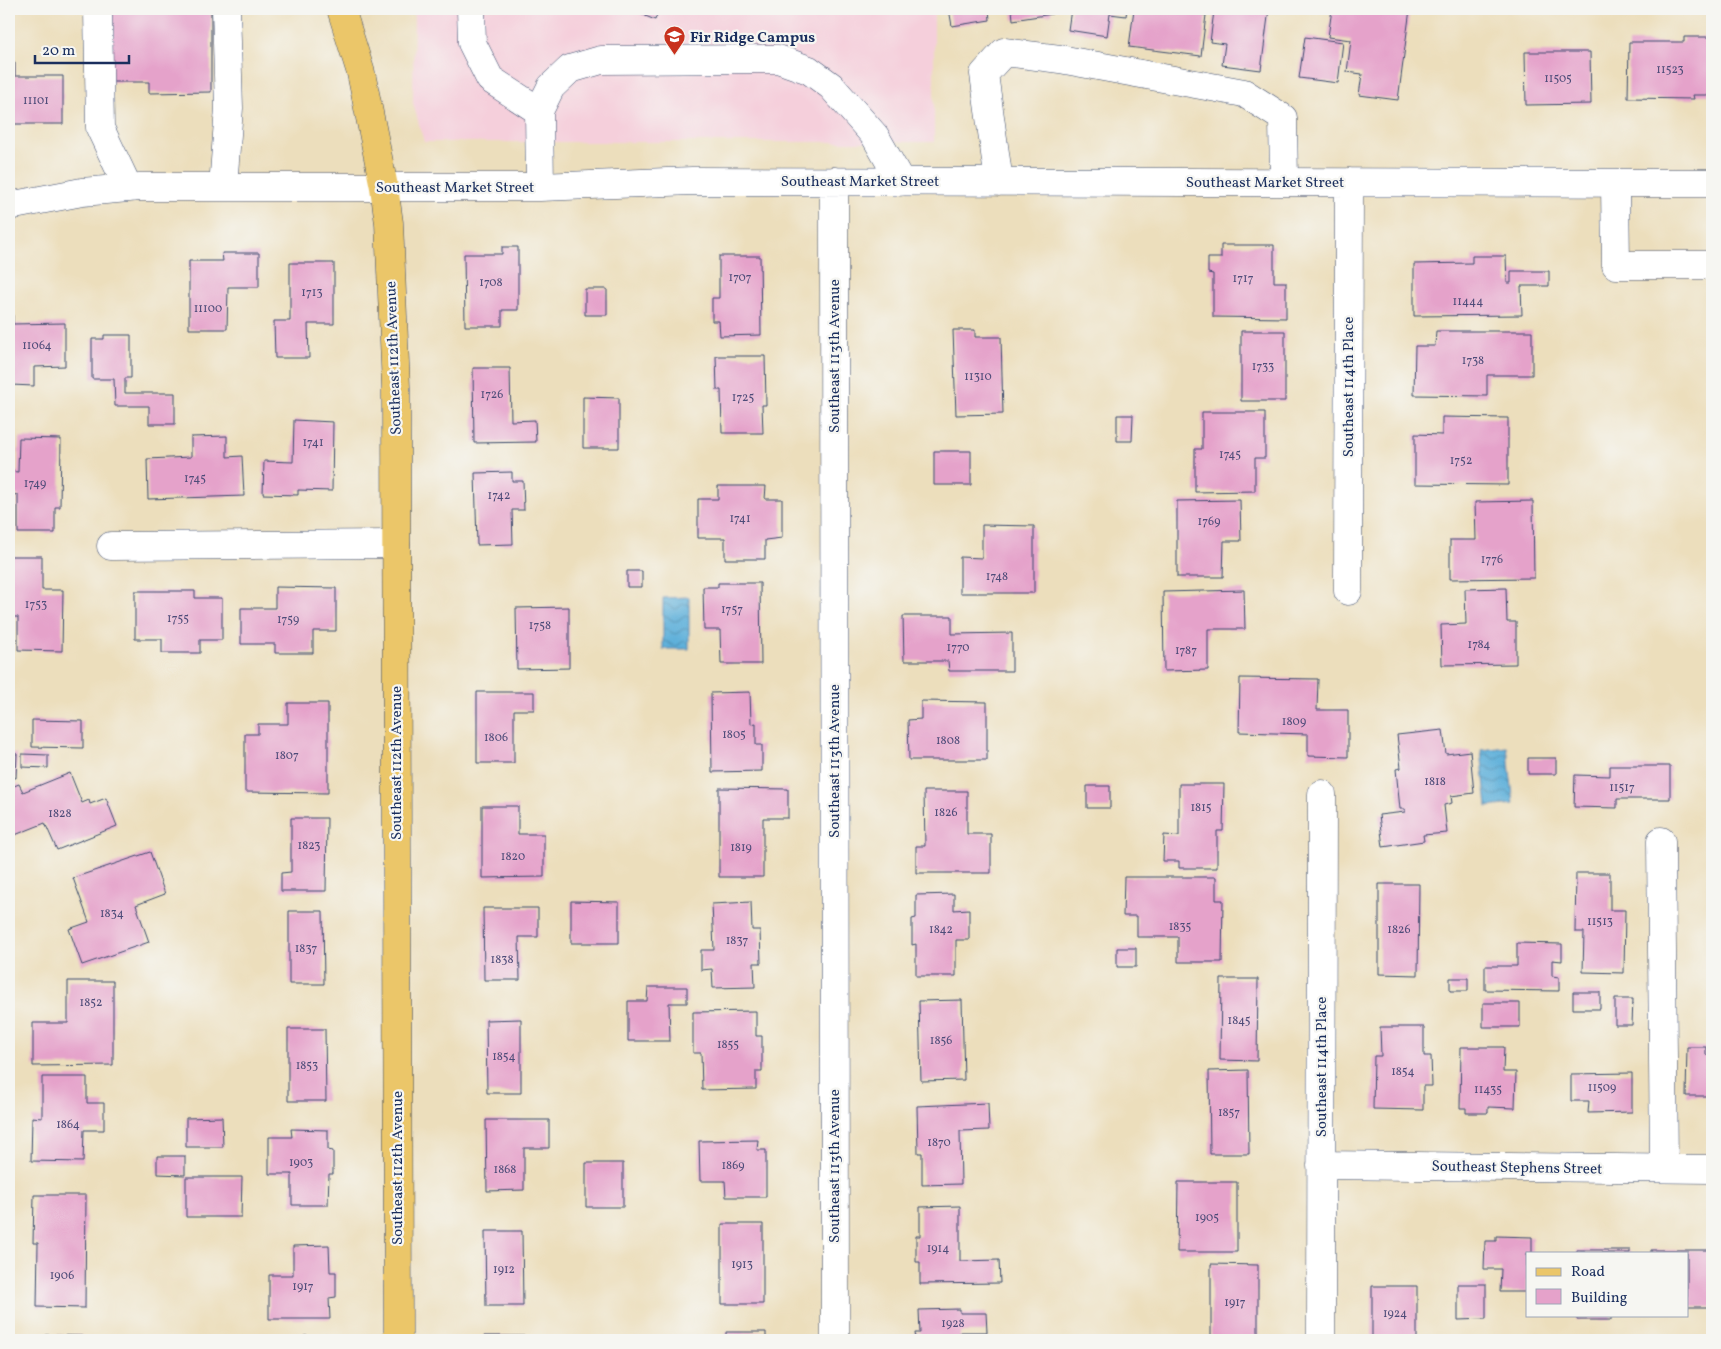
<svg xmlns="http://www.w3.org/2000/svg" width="1721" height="1349" font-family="Vollkorn,serif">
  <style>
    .built { fill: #f5cfdb }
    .water { fill: url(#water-waves); stroke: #3d709c }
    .building { fill: #e5a2ca }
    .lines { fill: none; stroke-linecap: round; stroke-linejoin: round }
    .minor-casing { stroke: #3a496c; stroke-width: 29 }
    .major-casing { stroke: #3a496c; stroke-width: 29 }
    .minor { stroke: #fff; stroke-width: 28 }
    .major { stroke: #ebc669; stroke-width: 28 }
    .labels { text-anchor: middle; stroke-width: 4.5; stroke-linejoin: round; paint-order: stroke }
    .number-label { font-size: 12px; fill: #4e4c79 }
    .poi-label { font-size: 15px; font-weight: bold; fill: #1b2f5e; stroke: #f6f6f2; text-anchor: start }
    .street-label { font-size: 15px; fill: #1b2f5e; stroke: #f6f6f2 }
  </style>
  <defs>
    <pattern id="water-waves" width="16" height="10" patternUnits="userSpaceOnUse" patternTransform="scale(1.25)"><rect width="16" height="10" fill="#5fb0da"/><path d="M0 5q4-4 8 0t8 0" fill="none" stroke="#4e90b4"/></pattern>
  </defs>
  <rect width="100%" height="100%" fill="#f6f6f2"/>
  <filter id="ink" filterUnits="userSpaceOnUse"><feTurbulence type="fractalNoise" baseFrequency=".02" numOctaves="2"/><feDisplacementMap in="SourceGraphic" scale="10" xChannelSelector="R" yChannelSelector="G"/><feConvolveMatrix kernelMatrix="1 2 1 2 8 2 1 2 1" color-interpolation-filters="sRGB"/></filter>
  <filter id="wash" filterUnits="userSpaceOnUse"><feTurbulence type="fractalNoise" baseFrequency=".0096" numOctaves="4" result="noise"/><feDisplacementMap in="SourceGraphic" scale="20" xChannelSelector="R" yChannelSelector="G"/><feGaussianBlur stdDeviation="1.12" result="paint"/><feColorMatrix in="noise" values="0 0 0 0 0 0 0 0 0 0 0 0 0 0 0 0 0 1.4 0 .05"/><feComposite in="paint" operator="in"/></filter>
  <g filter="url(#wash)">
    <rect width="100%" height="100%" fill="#ecdebc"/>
    <path class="built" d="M414 9H934V142H424L413 103Z"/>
    <path class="water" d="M689 597V649H663V598Z
      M1507 747 1514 804 1487 807 1481 750Z"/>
    <g id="blocks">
      <path class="building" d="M103 9H211V92L149 93V82H104Z
        M629 9H659L655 20Z
        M949 9H989L990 20 952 26Z
        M1012 9H1051L1052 14 1013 20Z
        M1071 9H1127L1126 16 1110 14 1107 36 1068 30Z
        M1134 9H1155L1206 15 1201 56 1129 47Z
        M1208 9H1269L1261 70 1222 65 1225 44 1210 42 1214 11Z
        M1332 9H1410L1398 100 1359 95 1362 74 1347 72 1351 40 1328 37Z
        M1305 37 1343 42 1338 83 1299 78Z
        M1684 37H1712V95H1693L1694 99 1628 98 1629 42H1684Z
        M1525 52H1590L1591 104 1526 105Z
        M9 62H15V76H63V124H9Z
        M1221 245H1274V282H1286V318L1213 317V274L1208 273V258H1221Z
        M502 247H518V310H502V326H465L464 254H502Z
        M222 253H259V287H228L227 329H189V261H223Z
        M719 256H760L761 335 720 336 719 321H712V298H719Z
        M1472 256H1506L1507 283H1511V271H1549V286H1521L1522 315 1414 316V264L1472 263Z
        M290 263H334V324H308L309 358H275L274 321H290Z
        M585 289H607V315H585Z
        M9 302H13V324L65 323V366L34 367V386L11 385V367H9Z
        M953 330H975V337H1001L1003 414 956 415Z
        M1241 331H1285V401H1241Z
        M1436 331H1532V375H1487V396L1414 395 1415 346H1435Z
        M104 335H131V378H125V393H175V424H149V406H115L114 379H92V339H104Z
        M716 356H765L766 405H762L763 433H722L721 390H717Z
        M473 368H510L511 421 535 420 536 442 474 443Z
        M583 397 619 398V448H583Z
        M1202 412H1265V458H1255V491L1195 492V449H1202Z
        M1117 415H1133L1132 441H1117Z
        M1442 417 1508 418V485L1415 484V434L1442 435Z
        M294 420 333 422 332 491 298 490V495L263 494 264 461 293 462Z
        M227 436V457L242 456 244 496 148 499 147 459 191 457V437Z
        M19 438 61 439 60 507H55V533H18V495L9 494V471L18 472Z
        M934 451H971V485H934Z
        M512 472V481H523L524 510H512L513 544 477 545 475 473Z
        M718 486H766L765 499H782V538L765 540V559H725V538H698V499H718Z
        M1240 500 1241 541H1224L1223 577H1177V501Z
        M1533 501 1534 578 1450 579V540H1476L1475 502Z
        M982 525 1034 526V593H960V557L982 558Z
        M9 556H42V590H63L62 651 18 650V617H9Z
        M627 571H642V587H627Z
        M718 583H760L761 664H721L720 630H704L703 587H718Z
        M275 587 336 588V631H313V653H275V644H241V608H275Z
        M1506 588 1507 622H1516V664L1442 665 1441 625 1466 624 1465 589Z
        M1244 590 1245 629H1208V670L1164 671 1163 592Z
        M135 591H195V598H222V640H200V653H162V639H135Z
        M569 607V668L517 669 516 608Z
        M903 616H952V634L1012 633V671H949L948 661H904Z
        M1240 678 1318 679 1317 710H1348V757L1308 756V734L1239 732Z
        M477 692H534V710H514V763H477Z
        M750 692 751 724 756 723V745H762V771L712 772 711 693Z
        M921 701 987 702V760H909L908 720 921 719Z
        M288 703H328V793L245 792V734H258V724H288Z
        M32 720 83 721V748L32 747Z
        M1443 730 1446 754 1470 751 1474 793 1451 796 1452 803 1444 805 1447 833 1423 835 1424 841 1383 847 1379 815 1405 812V809H1400L1396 769 1401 768 1397 735Z
        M9 753 17 754 16 778 9 777Z
        M22 754 48 755V768L22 767Z
        M1528 758H1556V774H1528Z
        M1610 766H1670V799H1617V808L1574 807 1575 775 1610 776Z
        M70 773 82 803 89 800 90 804 106 798 117 826 57 850 45 823 10 837 9 833V788L19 784 23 792Z
        M1179 784H1224L1223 831H1217V868H1179V861H1163L1164 835 1179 836Z
        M1087 786H1110V808H1087Z
        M719 788 788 789V818H763V877H719Z
        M924 791H967V834H991V873H916V846H925Z
        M482 806H518V834H544V877L482 878Z
        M291 818H327L326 891H281V873L291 872Z
        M150 852 165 894 136 905 149 942 82 965 69 929 89 922 73 878Z
        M1576 873H1610V910H1625L1624 973 1583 972 1584 932H1575Z
        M1124 877H1216V900H1223L1222 962H1178V937H1137V916H1123Z
        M1379 884H1419L1418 975 1379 974Z
        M954 894V910L969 909V940H956V976H916V944L912 945V919L916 918V895Z
        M571 901 619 902V943H571Z
        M751 902 752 930H760L761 963H754L755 987 713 988 712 969 701 970V950H714L712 904Z
        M483 908H538V937H519L520 980H484Z
        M289 911H323L324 984H289Z
        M1517 943 1562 944V961L1552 960V976L1559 977V991L1485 990V966H1517Z
        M1117 948H1136V967H1117Z
        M1450 978H1468V991H1450Z
        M1221 979H1258L1257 1061 1220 1060Z
        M68 981H113V1065L33 1066V1023H68Z
        M648 987H687V1003H669L670 1041H628V1001H647Z
        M1573 992H1600V1009H1573Z
        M1615 999H1633L1632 1025H1615Z
        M962 1000 964 1080 921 1081 919 1001Z
        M1483 1003H1520V1027H1483Z
        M756 1011V1036H762V1071H756V1089L702 1090 701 1053H693V1012Z
        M521 1019V1093H487L486 1020Z
        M1380 1027H1424V1056H1431L1432 1086H1423V1110L1373 1109 1374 1056H1381Z
        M288 1029H325L326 1101H288Z
        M1461 1047H1504L1503 1072H1516L1515 1108 1488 1107V1113H1466V1108H1460Z
        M1687 1047H1706V1055H1712V1096H1686Z
        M1248 1070 1249 1154H1210L1209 1071Z
        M1632 1073V1112L1588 1113 1589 1101H1571V1074Z
        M42 1077H87V1103H104V1130H84L83 1162 31 1161 32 1117 42 1118Z
        M988 1103 989 1130 960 1131 961 1184 922 1185V1153H918L917 1106Z
        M222 1117 223 1147H186V1118Z
        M486 1120H549V1148H524V1190L487 1191Z
        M291 1129 328 1130V1150L333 1151V1174H329L328 1205H292V1174H269V1137H292Z
        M758 1140 757 1150H766V1197H726L725 1181H700L699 1141Z
        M157 1156H185V1175L157 1174Z
        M586 1163H623V1207H586Z
        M186 1177H242L241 1217H186Z
        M1178 1182H1237V1252H1177Z
        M34 1195H86L85 1308 37 1307 38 1243H33Z
        M960 1206V1261L999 1260 1000 1283 920 1284V1262H916V1236H920V1207Z
        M722 1224H763V1304H722Z
        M485 1231H522L523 1306H486Z
        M1496 1236 1532 1237V1253H1527V1292H1500L1501 1269H1484L1485 1241H1496Z
        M329 1245 330 1272H336V1297L329 1298 330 1319H269V1275H293V1246Z
        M1577 1250H1630V1253H1577Z
        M1651 1250H1712V1307H1687V1253H1651Z
        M1211 1264 1258 1265V1340H1211Z
        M1458 1284H1486V1319L1458 1320Z
        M1372 1286H1417V1340H1372Z
        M960 1309V1313H986L987 1332H960V1340H916L915 1333H920L919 1310Z
        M1577 1315H1611V1320H1577Z
        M726 1332H766V1340H726Z
        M46 1335 83 1336V1340H46Z
        M330 1335V1340H305L304 1336Z
        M484 1336H524V1340H484Z"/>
    </g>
  </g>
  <g filter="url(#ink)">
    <use href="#blocks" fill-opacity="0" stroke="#3a496c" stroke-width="1"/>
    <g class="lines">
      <defs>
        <path id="minor" d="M98 9 100 128 128 187
          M471 9 472 43 490 79 539 111
          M834 181 835 1340
          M999 182 984 74 1004 52 1060 59 1244 93 1283 118 1284 182
          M1615 183 1616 265H1712
          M223 187 229 108 226 9
          M540 187 539 111 551 87 570 69 601 60 778 59 809 70 831 86 875 136 901 182
          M9 206 82 192 140 187H540L692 181 1712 183
          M111 546 396 544
          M1348 591 1349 182
          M1661 841 1664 1168
          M1321 1165 1712 1169
          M1321 1340 1322 794"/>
        <path id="major" d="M341 9 361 73 384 187 389 223 396 387 398 1340"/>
      </defs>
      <use href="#minor" class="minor-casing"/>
      <use href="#major" class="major-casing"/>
      <use href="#minor" class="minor"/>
      <use href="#major" class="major"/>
    </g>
  </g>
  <defs>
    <symbol id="school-pin" viewBox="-11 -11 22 30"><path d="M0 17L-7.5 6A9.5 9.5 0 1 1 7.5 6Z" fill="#c8321e" stroke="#f6f6f2"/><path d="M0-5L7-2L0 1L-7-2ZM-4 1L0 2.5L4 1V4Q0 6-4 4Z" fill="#fff"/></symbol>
  </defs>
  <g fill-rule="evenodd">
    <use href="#school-pin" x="662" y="24" width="25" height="34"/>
  </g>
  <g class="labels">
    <g class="number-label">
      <text x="1670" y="73">11523</text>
      <text x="1558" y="82">11505</text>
      <text x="36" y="104">11101</text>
      <text x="740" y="281">1707</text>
      <text x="1243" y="282">1717</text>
      <text x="491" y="286">1708</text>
      <text x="312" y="296">1713</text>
      <text x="1468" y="305">11444</text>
      <text x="208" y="312">11100</text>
      <text x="37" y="349">11064</text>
      <text x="1473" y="364">1738</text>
      <text x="1263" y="370">1733</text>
      <text x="978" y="380">11310</text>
      <text x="492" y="398">1726</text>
      <text x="743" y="401">1725</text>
      <text x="313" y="446">1741</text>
      <text x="1230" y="458">1745</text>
      <text x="1461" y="464">1752</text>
      <text x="195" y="482">1745</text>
      <text x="35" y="487">1749</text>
      <text x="499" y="499">1742</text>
      <text x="740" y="522">1741</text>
      <text x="1209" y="525">1769</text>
      <text x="1492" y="563">1776</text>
      <text x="997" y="580">1748</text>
      <text x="36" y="608">1753</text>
      <text x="732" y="613">1757</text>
      <text x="178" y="622">1755</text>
      <text x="288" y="623">1759</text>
      <text x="540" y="629">1758</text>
      <text x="1479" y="648">1784</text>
      <text x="958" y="651">1770</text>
      <text x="1186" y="654">1787</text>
      <text x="1294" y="725">1809</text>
      <text x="734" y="738">1805</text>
      <text x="496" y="741">1806</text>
      <text x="948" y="744">1808</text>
      <text x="287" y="759">1807</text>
      <text x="1435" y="785">1818</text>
      <text x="1622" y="791">11517</text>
      <text x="1201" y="811">1815</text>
      <text x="946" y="816">1826</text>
      <text x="60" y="817">1828</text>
      <text x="309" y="849">1823</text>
      <text x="741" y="851">1819</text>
      <text x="513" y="860">1820</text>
      <text x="112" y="917">1834</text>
      <text x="1600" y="925">11513</text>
      <text x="1180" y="930">1835</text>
      <text x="941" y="933">1842</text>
      <text x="1399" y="933">1826</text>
      <text x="737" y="944">1837</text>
      <text x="306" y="952">1837</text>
      <text x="502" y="963">1838</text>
      <text x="91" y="1006">1852</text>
      <text x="1239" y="1024">1845</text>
      <text x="941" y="1044">1856</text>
      <text x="728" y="1048">1855</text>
      <text x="504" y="1060">1854</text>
      <text x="307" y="1069">1853</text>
      <text x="1403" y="1075">1854</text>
      <text x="1602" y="1091">11509</text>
      <text x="1488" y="1093">11435</text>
      <text x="1229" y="1116">1857</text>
      <text x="68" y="1128">1864</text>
      <text x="939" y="1146">1870</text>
      <text x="301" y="1166">1903</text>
      <text x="733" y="1169">1869</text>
      <text x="505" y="1173">1868</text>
      <text x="1207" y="1221">1905</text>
      <text x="938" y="1252">1914</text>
      <text x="742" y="1268">1913</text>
      <text x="504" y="1273">1912</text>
      <text x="62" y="1279">1906</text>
      <text x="303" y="1290">1917</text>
      <text x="1235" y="1306">1917</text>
      <text x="1395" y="1317">1924</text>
      <text x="953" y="1327">1928</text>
    </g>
    <g class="poi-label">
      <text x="690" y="42">Fir Ridge Campus</text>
    </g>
    <g class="street-label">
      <text x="860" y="186">Southeast Market Street</text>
      <text x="1265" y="187">Southeast Market Street</text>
      <text x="455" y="192">Southeast Market Street</text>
      <text transform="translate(834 356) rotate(-90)" y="5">Southeast 113th Avenue</text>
      <text transform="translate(393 358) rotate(-92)" y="5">Southeast 112th Avenue</text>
      <text transform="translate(1348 387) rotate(-90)" y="5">Southeast 114th Place</text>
      <text transform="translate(834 761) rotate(-90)" y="5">Southeast 113th Avenue</text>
      <text transform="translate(396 763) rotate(-90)" y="5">Southeast 112th Avenue</text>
      <text transform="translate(1321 1067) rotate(-90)" y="5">Southeast 114th Place</text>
      <text transform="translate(834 1166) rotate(-90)" y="5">Southeast 113th Avenue</text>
      <text transform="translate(1517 1167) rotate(1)" y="5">Southeast Stephens Street</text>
      <text transform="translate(397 1168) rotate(-90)" y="5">Southeast 112th Avenue</text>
    </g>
  </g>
  <rect width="1721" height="1349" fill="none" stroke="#f6f6f2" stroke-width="30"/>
  <rect x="1526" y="1252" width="162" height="65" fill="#f6f6f2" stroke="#9ea6b7"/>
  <rect x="1536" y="1268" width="25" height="8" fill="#ebc669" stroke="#9ea6b7"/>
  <text x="1571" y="1276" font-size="15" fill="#1b2f5e">Road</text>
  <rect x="1536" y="1289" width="25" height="15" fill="#e5a2ca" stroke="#9ea6b7"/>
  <text x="1571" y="1302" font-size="15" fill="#1b2f5e">Building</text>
  <path d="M35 55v8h94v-8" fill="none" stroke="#1b2f5e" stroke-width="2.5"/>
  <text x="42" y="55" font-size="15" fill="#1b2f5e" stroke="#f6f6f2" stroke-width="4" paint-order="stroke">20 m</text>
</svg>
